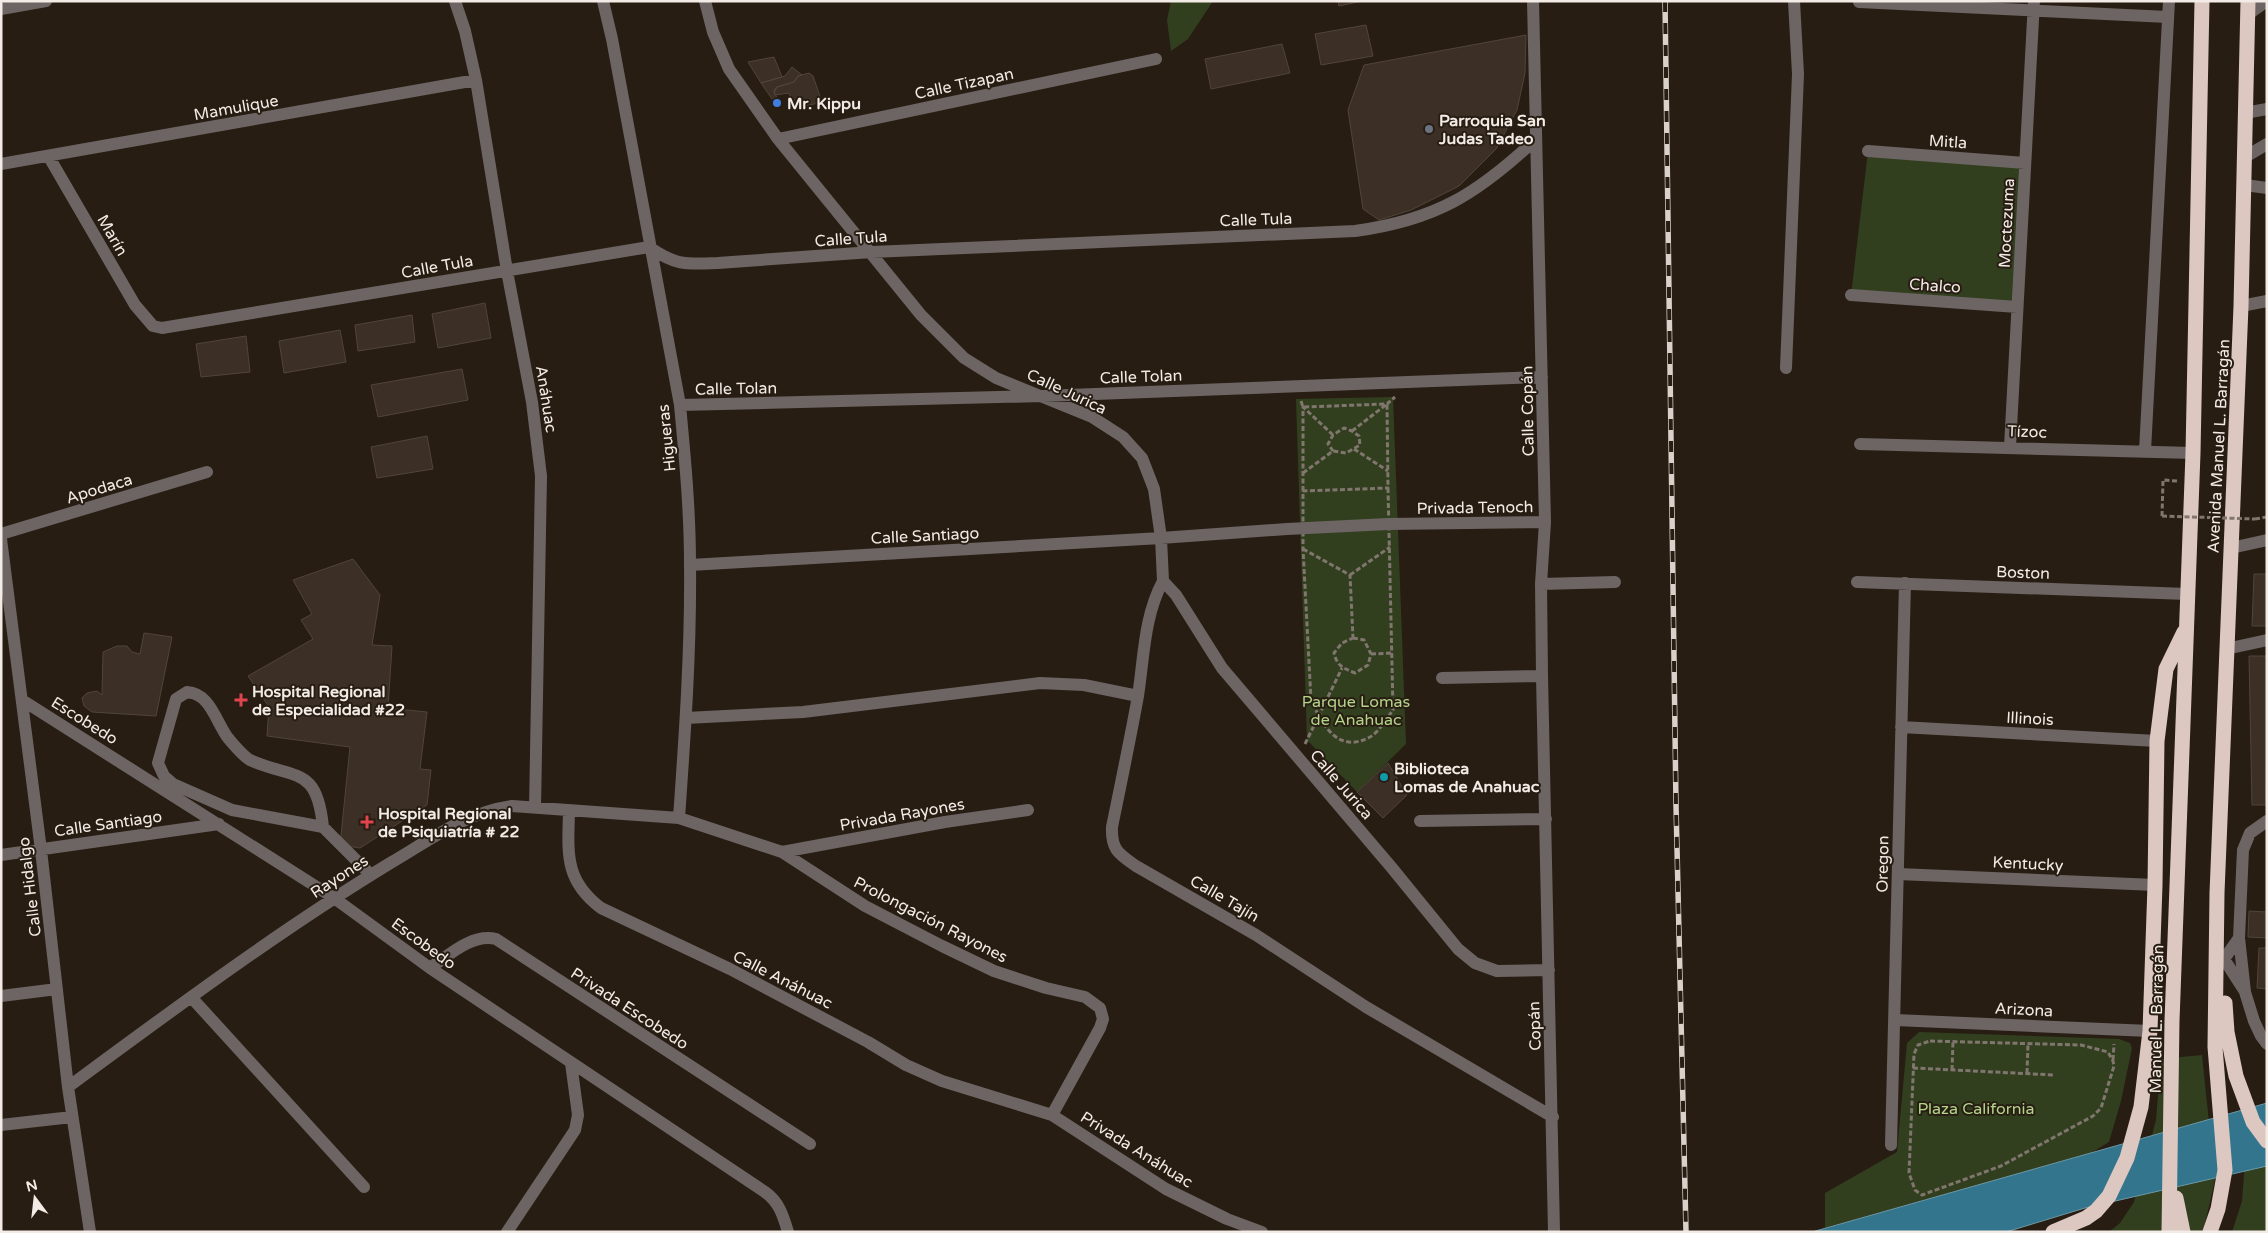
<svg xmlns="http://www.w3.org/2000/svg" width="2268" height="1233" font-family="'Varela Round',sans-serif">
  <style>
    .green { fill: #313f1f }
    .water { fill: #33758c; stroke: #6d98a7 }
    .building { fill: #3c3026; stroke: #51453a }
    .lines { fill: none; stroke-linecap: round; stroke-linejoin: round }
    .path { stroke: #80766e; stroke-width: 3; stroke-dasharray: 5 2.5; stroke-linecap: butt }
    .minor { stroke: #6d6563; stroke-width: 12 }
    .highway { stroke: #dcc7c1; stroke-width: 15 }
    .rail-casing { stroke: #dad1cb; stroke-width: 5.5 }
    .rail { stroke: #281d13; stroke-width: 4; stroke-dasharray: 11; stroke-linecap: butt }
    .path-bridge { stroke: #80766e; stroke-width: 3; stroke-dasharray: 5 2.5; stroke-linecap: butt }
    .shop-dot { fill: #3f7fe0; stroke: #281d13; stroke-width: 2 }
    .worship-dot { fill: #6b7280; stroke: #281d13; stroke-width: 2 }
    .health-dot { fill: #e0444e; stroke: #281d13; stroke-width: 2 }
    .culture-dot { fill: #0f9aa8; stroke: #281d13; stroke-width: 2 }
    .labels { text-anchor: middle; stroke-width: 4; stroke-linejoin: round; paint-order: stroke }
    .street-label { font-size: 16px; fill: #f3ebe5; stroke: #281d13 }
    .poi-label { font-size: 16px; font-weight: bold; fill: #f3ebe5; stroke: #281d13; text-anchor: start }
    .park-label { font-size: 16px; fill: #b3d489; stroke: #281d13 }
  </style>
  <rect width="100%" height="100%" fill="#281d13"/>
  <path class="green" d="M1171 1H1213L1188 39 1171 51 1167 20Z
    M1868 151 2019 162 2017 307 1851 295Z
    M1393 397 1406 744 1357 792 1307 740 1296 399Z
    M1919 1032 2119 1039 2130 1043 2132 1048 2121 1101 2109 1142 2091 1153 1825 1228V1193L1897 1152 1907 1043Z
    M2202 1055 2215 1180 2203 1232H2109L2120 1223 2134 1202 2156 1120 2161 1059Z
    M2246 1147 2267 1155V1232H2232L2242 1201Z"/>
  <path class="water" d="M2267 1103V1166L2085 1208 2006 1232H1812Z"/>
  <path class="building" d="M1338 1H1362L1339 6Z
    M1366 25 1373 56 1321 65 1315 34Z
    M1526 35 1525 73 1517 110 1496 149 1459 186 1411 210 1379 220 1363 209 1348 110 1364 65Z
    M1282 44 1290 73 1211 89 1205 59Z
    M774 57 782 77 761 83 748 62Z
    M792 67 802 75 798 76 794 82 777 87 774 93 777 97 772 99 761 83 785 76Z
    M809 73 813 76 822 102 793 109 789 93 775 95 774 90 777 87 794 82 798 76Z
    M485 303 491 338 438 348 432 314Z
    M412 315 415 342 358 351 355 325Z
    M340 330 346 362 284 373 279 341Z
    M246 336 250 372 201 377 196 344Z
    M462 369 468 400 378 417 371 385Z
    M427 436 433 469 377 478 371 447Z
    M353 559 380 595 372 645 392 646 388 708 427 712 420 769 431 770 427 805 360 848 340 845 350 747 267 736 269 707 248 676 313 639 301 620 312 614 293 580Z
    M2254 574H2267V626H2252Z
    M144 633 172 637 156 716 92 712 84 706 82 698 87 693 97 691 102 695 103 652 117 646H127L132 652 140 654Z
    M2249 656H2267L2266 805H2252Z
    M1388 763 1407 795 1383 818 1357 792Z
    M2249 911 2267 912V989L2257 988 2259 948H2266L2267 938 2248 937Z"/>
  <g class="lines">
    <path class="path" d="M1301 401 1303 407 1387 404 1395 397
      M1352 431 1387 404 1388 488
      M1354 449 1388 471
      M1303 473 1333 451 1346 453 1360 445 1359 436 1352 431 1344 428 1333 435 1328 444 1333 451
      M1388 488 1393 710C1387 718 1379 732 1370 737 1338 754 1323 726 1311 700L1303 549V491Z
      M1303 491V407L1333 435
      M2162 516 2163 480 2177 481
      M2255 519 2267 517
      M1303 549 1350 575 1353 638
      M1350 575 1390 547
      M1353 638 1364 640 1371 654 1368 665 1355 673C1343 668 1337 666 1334 653L1342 643Z
      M1371 654 1392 653
      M1305 744 1342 668
      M1930 1041 2081 1045 2108 1052 2113 1061 2114 1066 2101 1108 2093 1116 2001 1166 1922 1195 1915 1190 1909 1173 1914 1054 1918 1045Z
      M2113 1060 2114 1044
      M1913 1068 2054 1075
      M1952 1070 1953 1042
      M2027 1073 2028 1044"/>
    <path class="minor" d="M455 1 465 31 476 80 507 271 532 402 541 476 535 808
      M603 1 612 39 680 405C685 458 690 511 690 564 691 648 685 733 679 818
      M705 1 713 32 729 69 778 139 921 315 964 358 996 378 1092 417 1123 437 1142 458 1154 489 1161 538 1163 581 1176 595 1222 668 1392 868 1458 949 1475 963 1497 971 1549 970
      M1533 1 1545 522 1541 584 1542 676 1554 1232
      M1859 2 2168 17
      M1 9 46 1
      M2247 15 2267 1
      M2245 113 2267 109
      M778 139 1156 59
      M1868 151 2025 163
      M49 157 135 305 153 326 162 328 649 247C676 266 686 264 718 263L872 252 1355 231C1436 220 1477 194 1535 140
      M2245 157 2267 144
      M1 164 476 80
      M2245 185 2267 188
      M1851 295 2017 307
      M2241 306 2267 301
      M1786 368 1798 74 1794 1
      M680 405 1043 396 1542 377
      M1860 444 2193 453
      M2010 447 2034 1
      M2145 451 2169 1
      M1 534 207 472
      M1 539 41 850 68 1087 90 1232
      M2231 548 2267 540
      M690 565 1161 538 1287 529 1388 524 1545 522
      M1163 581C1144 616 1144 657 1138 696 1130 740 1121 783 1112 827 1111 850 1119 854 1136 866L1256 935 1366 1007 1553 1117
      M1857 582 2187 594
      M1541 584 1615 582
      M2226 649 2267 640
      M1442 678 1542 676
      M22 700 334 898 430 968 765 1192C779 1202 783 1215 788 1232
      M686 718 803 712 1040 683 1084 685 1138 696
      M1901 727 2157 741
      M569 811C568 853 564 880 601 908L730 969 868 1042 906 1065 942 1081 1052 1115 1166 1189 1227 1219 1262 1232
      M1420 821 1546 819
      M2267 821 2250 833 2243 850 2239 938 2245 992 2254 1021 2261 1036 2267 1044
      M323 827 232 810 173 784 164 776 158 763 176 699 187 692C210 693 216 722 228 738 234 745 243 756 250 760 295 780 317 765 323 827L371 875
      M782 852 945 822 1028 810
      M1 855 219 824
      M1898 874 2155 885
      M2239 938 2224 959 2244 990
      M430 968C448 956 472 933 496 939L810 1144
      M1 996 57 989
      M191 997 364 1187
      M1895 1020 2150 1031
      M68 1087C174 1009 280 930 392 862 431 839 467 812 512 806L679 818 782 852 865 906 942 946 994 971 1046 988 1085 997 1100 1008 1103 1019 1100 1028 1052 1115
      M1 1125 72 1117
      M1891 1145 1905 583
      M507 1232 575 1130 578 1115 571 1063"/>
    <path class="highway" d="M2225 1003 2227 1032 2236 1076 2253 1122 2267 1141
      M2176 1198 2183 1232
      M2053 1232 2086 1218 2096 1211 2109 1196 2127 1158 2141 1107 2150 1031 2155 885 2157 741 2166 669 2184 632
      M2169 1232 2172 1021 2193 453 2202 1
      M2210 1232 2218 1209 2225 1170 2215 1047 2217 893 2241 306 2248 1"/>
    <defs>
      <path id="rail" d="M1665 1 1676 805 1686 1232"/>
    </defs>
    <use href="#rail" class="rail-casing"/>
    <use href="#rail" class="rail"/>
    <path class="path-bridge" d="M2162 516 2255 519"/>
  </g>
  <circle class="shop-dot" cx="777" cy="103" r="5"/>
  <circle class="worship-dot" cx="1429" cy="129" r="5"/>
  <g class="health-dot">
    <path d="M238.5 692.5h5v5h5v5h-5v5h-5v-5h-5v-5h5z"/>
    <path d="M364.5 814.5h5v5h5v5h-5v5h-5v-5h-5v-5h5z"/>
  </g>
  <circle class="culture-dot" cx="1384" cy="777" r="5"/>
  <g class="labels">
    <g class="street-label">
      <text transform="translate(964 83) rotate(-12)" y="6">Calle Tizapan</text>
      <text transform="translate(236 107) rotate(-10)" y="6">Mamulique</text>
      <text transform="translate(1948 141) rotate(4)" y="6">Mitla</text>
      <text transform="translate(1256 219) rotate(-2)" y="6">Calle Tula</text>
      <text transform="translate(2006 223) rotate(-87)" y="6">Moctezuma</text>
      <text transform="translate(113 235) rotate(60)" y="6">Marín</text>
      <text transform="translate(851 238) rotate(-4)" y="6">Calle Tula</text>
      <text transform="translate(437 266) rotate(-10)" y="6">Calle Tula</text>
      <text transform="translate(1935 285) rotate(4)" y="6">Chalco</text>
      <text transform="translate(1141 376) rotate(-2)" y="6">Calle Tolan</text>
      <text transform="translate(736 388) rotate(-1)" y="6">Calle Tolan</text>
      <text transform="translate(1067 391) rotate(25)" y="6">Calle Jurica</text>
      <text transform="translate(547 399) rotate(81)" y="6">Anáhuac</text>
      <text transform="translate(1527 411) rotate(-91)" y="6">Calle Copán</text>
      <text transform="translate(2027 431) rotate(2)" y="6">Tízoc</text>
      <text transform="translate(666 438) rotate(-96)" y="6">Higueras</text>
      <text transform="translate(2218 446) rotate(-87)" y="6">Avenida Manuel L. Barragán</text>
      <text transform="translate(99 488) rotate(-17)" y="6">Apodaca</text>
      <text transform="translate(1475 507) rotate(-1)" y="6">Privada Tenoch</text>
      <text transform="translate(925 535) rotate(-3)" y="6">Calle Santiago</text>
      <text transform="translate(2023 572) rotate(2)" y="6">Boston</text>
      <text transform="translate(2030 718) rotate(3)" y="6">Illinois</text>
      <text transform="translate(85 720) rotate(32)" y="6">Escobedo</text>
      <text transform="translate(1342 784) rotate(49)" y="6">Calle Jurica</text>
      <text transform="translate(902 814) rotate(-10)" y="6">Privada Rayones</text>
      <text transform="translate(108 823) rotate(-8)" y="6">Calle Santiago</text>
      <text transform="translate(2028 863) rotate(3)" y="6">Kentucky</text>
      <text transform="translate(1882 864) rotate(-89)" y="6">Oregon</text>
      <text transform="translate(339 876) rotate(-33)" y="6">Rayones</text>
      <text transform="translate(29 887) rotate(-97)" y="6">Calle Hidalgo</text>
      <text transform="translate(1225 898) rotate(30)" y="6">Calle Tajín</text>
      <text transform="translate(931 919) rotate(27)" y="6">Prolongación Rayones</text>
      <text transform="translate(424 943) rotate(36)" y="6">Escobedo</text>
      <text transform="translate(783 979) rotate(27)" y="6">Calle Anáhuac</text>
      <text transform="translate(630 1008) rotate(33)" y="6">Privada Escobedo</text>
      <text transform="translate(2024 1009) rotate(3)" y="6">Arizona</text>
      <text transform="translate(2156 1019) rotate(-89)" y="6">Manuel L. Barragán</text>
      <text transform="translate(1534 1026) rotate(-92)" y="6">Copán</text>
      <text transform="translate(1137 1149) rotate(32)" y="6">Privada Anáhuac</text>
    </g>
    <g class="poi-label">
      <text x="787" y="109">Mr. Kippu</text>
      <text x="1439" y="126">Parroquia San<tspan x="1439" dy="18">Judas Tadeo</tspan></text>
      <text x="252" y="697">Hospital Regional<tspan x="252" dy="18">de Especialidad #22</tspan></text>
      <text x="1394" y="774">Biblioteca<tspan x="1394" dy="18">Lomas de Anahuac</tspan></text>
      <text x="378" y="819">Hospital Regional<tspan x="378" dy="18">de Psiquiatría # 22</tspan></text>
    </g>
    <g class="park-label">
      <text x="1356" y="707">Parque Lomas<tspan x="1356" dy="18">de Anahuac</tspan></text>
      <text x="1976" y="1114">Plaza California</text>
    </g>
  </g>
  <rect width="2268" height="1233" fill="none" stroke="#f3ebe5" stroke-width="5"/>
  <g transform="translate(35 1198) rotate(345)" stroke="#281d13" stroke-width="4" paint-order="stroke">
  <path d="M0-4L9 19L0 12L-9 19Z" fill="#f3ebe5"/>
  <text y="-8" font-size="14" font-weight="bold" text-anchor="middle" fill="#f3ebe5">N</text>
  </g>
</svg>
